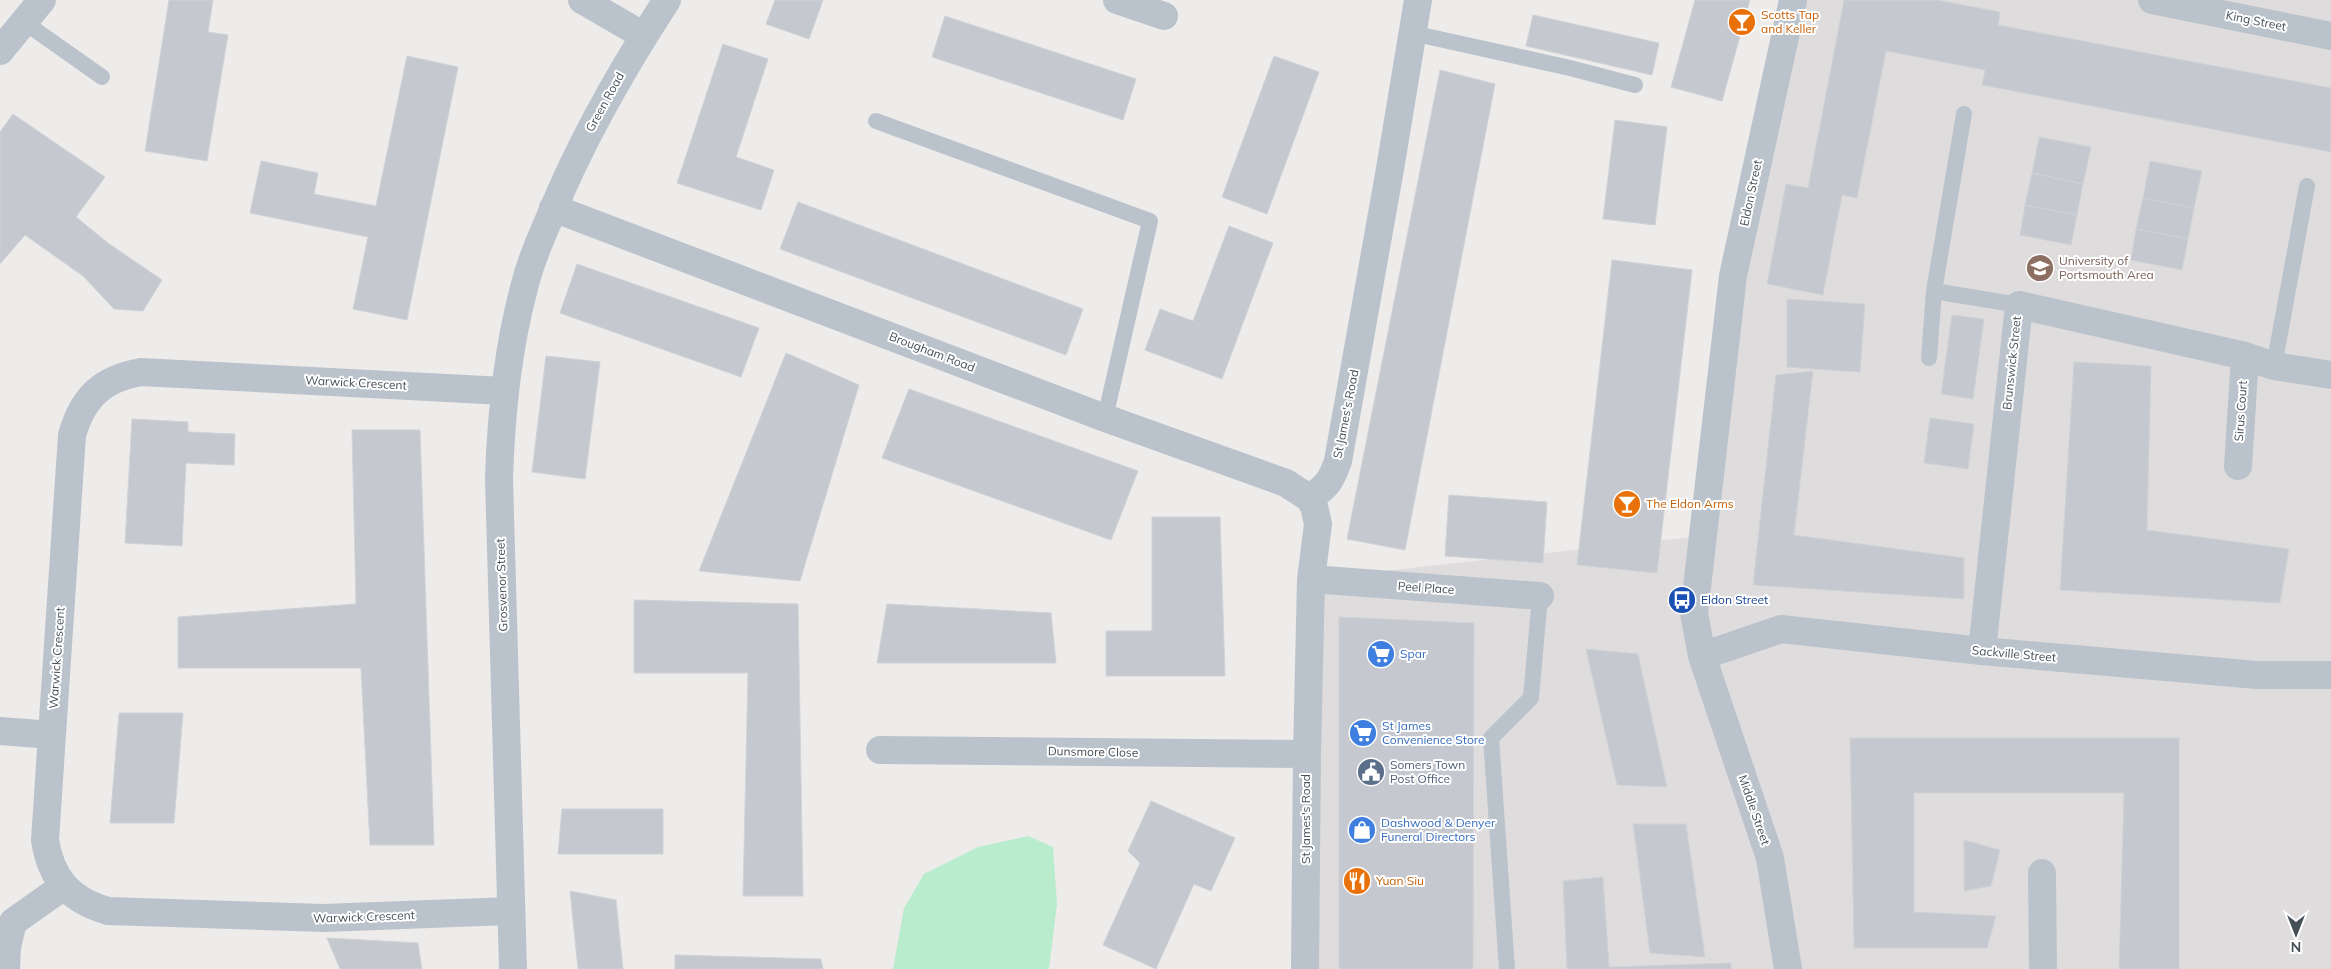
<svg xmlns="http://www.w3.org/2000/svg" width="2331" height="969" font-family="Mulish,sans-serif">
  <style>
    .education { fill: #dfdcdd }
    .green { fill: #b9eccc }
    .building { fill: #c5c8ce; stroke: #cfd2d7 }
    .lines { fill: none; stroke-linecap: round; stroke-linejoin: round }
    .service { stroke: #bac3cb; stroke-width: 16 }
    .minor { stroke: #bac3cb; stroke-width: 28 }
    .labels { text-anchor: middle; stroke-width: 4; stroke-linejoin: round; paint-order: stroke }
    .food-label { font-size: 12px; fill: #c56008; stroke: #fff; text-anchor: start }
    .street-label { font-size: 12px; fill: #444f58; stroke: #fff }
    .education-label { font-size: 12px; fill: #785e54; stroke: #fff; text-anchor: start }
    .transit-label { font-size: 12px; fill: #164399; stroke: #fff; text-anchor: start }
    .shop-label { font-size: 12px; fill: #366cbe; stroke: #fff; text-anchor: start }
    .service-label { font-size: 12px; fill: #4e5e75; stroke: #fff; text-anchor: start }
  </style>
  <rect width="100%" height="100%" fill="#eeebeb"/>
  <path class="education" d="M1796 0H2331V969H1306L1311 579 1702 536Z"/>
  <path class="green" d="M1028 836 1053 847 1057 904 1049 969H893L904 908 924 874 978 847Z"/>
  <path class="building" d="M169 0H213L208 32 228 35 207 161 145 151Z
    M775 0H823L809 39 766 24Z
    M1695 0H1750L1722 101 1671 87Z
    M1844 0H1937L2000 12 1998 25 2331 88V152L1982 85 1985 70 1886 51 1857 198 1842 195 1823 295 1767 284 1786 184 1808 188Z
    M1533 15 1659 43 1652 75 1526 46Z
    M945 16 1136 79 1123 120 932 57Z
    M723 44 768 59 736 157 774 170 761 210 677 183Z
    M407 56 458 67 407 320 353 309 368 237 250 213 261 161 318 173 314 194 376 206Z
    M1274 56 1319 72 1267 214 1222 197Z
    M1440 70 1495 84 1405 550 1347 539Z
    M13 114 105 177 76 217 108 243 162 280 143 311 114 309 83 276 25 235 0 264V132Z
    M1615 120 1667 127 1655 225 1603 219Z
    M2039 137 2091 147 2083 184 2032 173Z
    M2150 161 2202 171 2194 208 2143 198Z
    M2032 173 2083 184 2077 215 2025 205Z
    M2143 198 2194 208 2188 239 2136 229Z
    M798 202 1083 309 1066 355 780 249Z
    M2025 205 2077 215 2071 245 2020 235Z
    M1229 226 1273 243 1222 379 1145 350 1160 309 1193 321Z
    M2136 229 2188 239 2182 270 2131 260Z
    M1612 260 1692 270 1657 573 1577 565Z
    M577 264 759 328 741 377 560 313Z
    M1787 299 1865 304 1860 372 1787 367Z
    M1952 315 1984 319 1973 399 1941 394Z
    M786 353 859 385 800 581 699 571Z
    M546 356 600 362 585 479 532 472Z
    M2074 362 2151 366 2147 530 2289 549 2280 603 2060 590Z
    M1813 371 1794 535 1964 558V599L1753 585 1776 375Z
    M909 389 1138 471 1111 540 882 458Z
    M1930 418 1974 424 1968 469 1924 463Z
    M132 419 188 422V432L235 434 234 465 186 463 182 546 125 543Z
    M352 430H420L434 845H370L361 668H178V617L356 604Z
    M1449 495 1547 502 1543 563 1445 556Z
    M1152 517H1220L1225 676H1106V631H1152Z
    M634 600 798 604 803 896H743L748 673H634Z
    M887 604 1051 613 1056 663H877Z
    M1339 617 1474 623 1473 969H1339Z
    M1586 649 1638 654 1667 787 1617 785Z
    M119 713H183L174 823H110Z
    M1850 738H2179V969H2119L2124 793H1914V912L1996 916 1987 948H1854Z
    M1151 801 1235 838 1211 891 1194 884 1156 969 1103 945 1140 863 1128 851Z
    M562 809H663V854H558Z
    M1633 824H1686L1705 957 1650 953Z
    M1964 840 2000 850 1991 886 1964 891Z
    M1603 877 1609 967 1731 963V969H1567L1563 881Z
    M570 891 616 900 623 969H578Z
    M327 938 418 943 422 969H340Z
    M675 955 821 959 823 969H675Z"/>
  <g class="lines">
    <path class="service" d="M24 22 102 77
      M1412 33 1570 68 1635 85
      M876 121 1150 221 1105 418
      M1934 291 2019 305
      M1929 358 1934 291 1964 114
      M2274 366 2307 186
      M1507 969 1491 738 1531 698 1540 596"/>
    <path class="minor" d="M582 0 644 36
      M1117 0 1164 16
      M2152 0 2331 36
      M0 51 42 0
      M553 208 1105 418 1286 483 1309 498 1314 506 1318 524 1311 579 1307 754 1305 969
      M504 391 141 372C102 379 83 397 72 435L45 840C51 879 70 900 108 911L324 918 511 911
      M2238 466 2245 356
      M1309 498C1327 487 1331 481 1338 461L1390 169 1418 0
      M1311 579 1540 596
      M1982 651 2019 305 2245 356 2274 366 2331 375
      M1702 656 1781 629 1982 651 2257 675H2331
      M0 731 52 735
      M880 750 1307 754
      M2042 873 2043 969
      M6 969 7 947 13 922 64 886
      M513 969 499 479C501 414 507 351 524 288 530 263 540 240 550 217 581 140 622 69 667 0
      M1788 969 1770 858 1702 656 1694 613 1733 276 1793 0"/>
  </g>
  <defs>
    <symbol id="bar-disc" viewBox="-11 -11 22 22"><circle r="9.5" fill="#e8710a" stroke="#fff"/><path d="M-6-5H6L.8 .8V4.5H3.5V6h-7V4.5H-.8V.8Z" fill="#fff"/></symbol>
    <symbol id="university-disc" viewBox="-11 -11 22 22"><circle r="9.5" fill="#8d6e63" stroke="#fff"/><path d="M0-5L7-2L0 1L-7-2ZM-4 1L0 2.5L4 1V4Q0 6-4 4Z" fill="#fff"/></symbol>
    <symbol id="bus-disc" viewBox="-11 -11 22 22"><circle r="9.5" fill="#1a4fb4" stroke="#fff"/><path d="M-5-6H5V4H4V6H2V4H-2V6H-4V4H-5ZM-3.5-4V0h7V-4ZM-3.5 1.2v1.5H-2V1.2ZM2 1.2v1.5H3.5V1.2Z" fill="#fff"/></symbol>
    <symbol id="supermarket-disc" viewBox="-11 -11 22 22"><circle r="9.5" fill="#3f7fe0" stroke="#fff"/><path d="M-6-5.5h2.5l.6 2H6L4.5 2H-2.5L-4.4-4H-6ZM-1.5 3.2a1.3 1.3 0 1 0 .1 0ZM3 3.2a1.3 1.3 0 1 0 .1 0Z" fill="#fff"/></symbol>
    <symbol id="civic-disc" viewBox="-11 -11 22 22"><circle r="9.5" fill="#5c6f8a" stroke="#fff"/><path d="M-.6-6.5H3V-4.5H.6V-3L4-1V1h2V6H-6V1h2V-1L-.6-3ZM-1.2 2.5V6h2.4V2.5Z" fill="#fff"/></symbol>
    <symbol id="shop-disc" viewBox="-11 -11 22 22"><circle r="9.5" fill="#3f7fe0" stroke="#fff"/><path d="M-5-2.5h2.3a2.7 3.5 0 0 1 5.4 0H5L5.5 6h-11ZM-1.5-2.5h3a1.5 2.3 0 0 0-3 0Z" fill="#fff"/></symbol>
    <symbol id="restaurant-disc" viewBox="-11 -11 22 22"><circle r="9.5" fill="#e8710a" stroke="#fff"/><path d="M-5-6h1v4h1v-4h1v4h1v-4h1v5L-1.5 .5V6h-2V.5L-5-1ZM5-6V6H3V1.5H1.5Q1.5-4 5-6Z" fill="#fff"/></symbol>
  </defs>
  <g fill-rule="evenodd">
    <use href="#bar-disc" x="1726" y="6" width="32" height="32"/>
    <use href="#university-disc" x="2024" y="252" width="32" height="32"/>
    <use href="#bar-disc" x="1611" y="488" width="32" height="32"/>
    <use href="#bus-disc" x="1666" y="584" width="32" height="32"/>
    <use href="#supermarket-disc" x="1365" y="638" width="32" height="32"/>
    <use href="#supermarket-disc" x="1347" y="717" width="32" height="32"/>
    <use href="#civic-disc" x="1355" y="756" width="32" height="32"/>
    <use href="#shop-disc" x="1346" y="814" width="32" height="32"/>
    <use href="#restaurant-disc" x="1341" y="865" width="32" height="32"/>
  </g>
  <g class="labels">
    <g class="food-label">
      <text x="1761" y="19">Scotts Tap<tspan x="1761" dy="14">and Keller</tspan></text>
      <text x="1646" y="508">The Eldon Arms</text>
      <text x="1376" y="885">Yuan Siu</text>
    </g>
    <g class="street-label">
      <text transform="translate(2256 21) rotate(11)" y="4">King Street</text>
      <text transform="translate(605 102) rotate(-61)" y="4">Green Road</text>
      <text transform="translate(1751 193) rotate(-78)" y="4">Eldon Street</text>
      <text transform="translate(932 352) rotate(21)" y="4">Brougham Road</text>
      <text transform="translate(2012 363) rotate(-84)" y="4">Brunswick Street</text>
      <text transform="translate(356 383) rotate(3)" y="4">Warwick Crescent</text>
      <text transform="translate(2241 411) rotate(-86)" y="4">Sirus Court</text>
      <text transform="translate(1346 414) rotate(-79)" y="4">St James's Road</text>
      <text transform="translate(502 585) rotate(-92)" y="4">Grosvenor Street</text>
      <text transform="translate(1426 588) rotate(4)" y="4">Peel Place</text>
      <text transform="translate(2014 654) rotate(5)" y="4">Sackville Street</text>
      <text transform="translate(57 658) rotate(-86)" y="4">Warwick Crescent</text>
      <text transform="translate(1093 752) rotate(1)" y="4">Dunsmore Close</text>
      <text transform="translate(1754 810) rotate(71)" y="4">Middle Street</text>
      <text transform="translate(1306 819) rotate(-90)" y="4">St James's Road</text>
      <text transform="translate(364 917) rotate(-2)" y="4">Warwick Crescent</text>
    </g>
    <g class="education-label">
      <text x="2059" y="265">University of<tspan x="2059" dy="14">Portsmouth Area</tspan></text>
    </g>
    <g class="transit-label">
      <text x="1701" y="604">Eldon Street</text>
    </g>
    <g class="shop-label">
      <text x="1400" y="658">Spar</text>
      <text x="1382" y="730">St James<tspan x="1382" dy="14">Convenience Store</tspan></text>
      <text x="1381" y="827">Dashwood &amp; Denyer<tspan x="1381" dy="14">Funeral Directors</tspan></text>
    </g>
    <g class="service-label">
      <text x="1390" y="769">Somers Town<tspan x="1390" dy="14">Post Office</tspan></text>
    </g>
  </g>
  <g transform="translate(2296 934) rotate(180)" stroke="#ffffff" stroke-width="4" paint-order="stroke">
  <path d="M0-4L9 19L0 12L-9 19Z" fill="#444f58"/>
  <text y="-8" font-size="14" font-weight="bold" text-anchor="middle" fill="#444f58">N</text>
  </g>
</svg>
